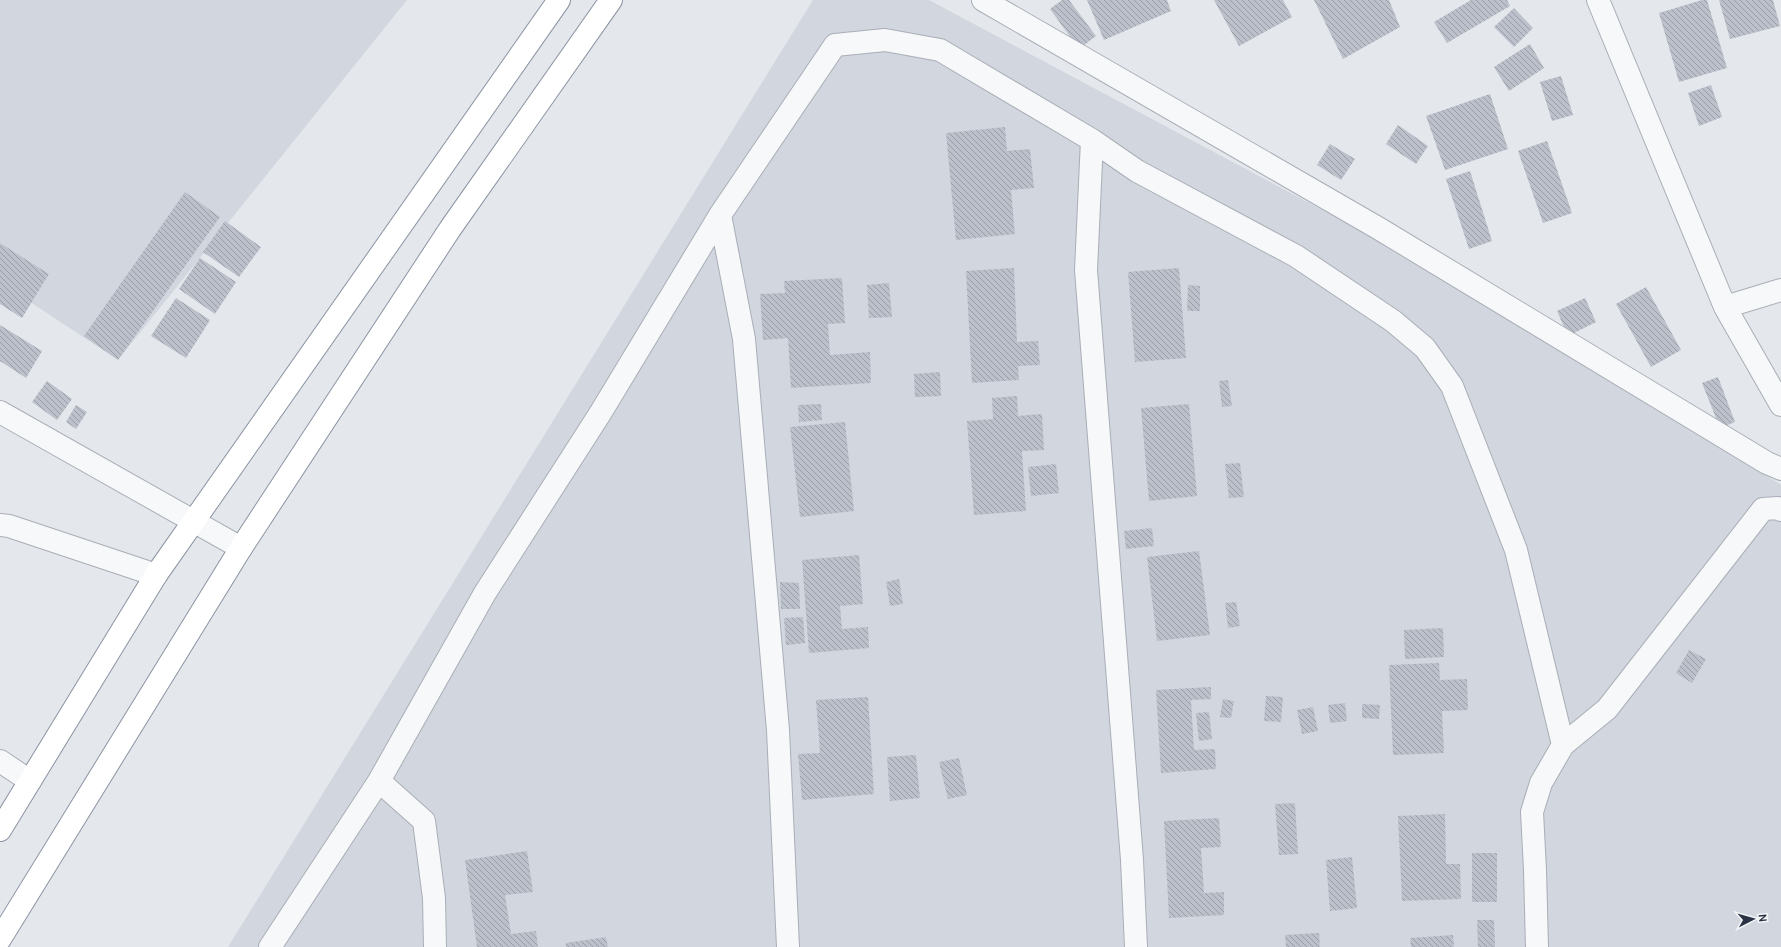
<svg xmlns="http://www.w3.org/2000/svg" width="1781" height="947" font-family="Cabin,sans-serif">
  <style>
    .built { fill: #d2d6de }
    .building { fill: url(#building-back-hatch) }
    .lines { fill: none; stroke-linecap: round; stroke-linejoin: round }
    .minor-casing { stroke: #a9aeb7; stroke-width: 24 }
    .trunk-casing { stroke: #8b94a3; stroke-width: 24 }
    .minor { stroke: #f7f8fa; stroke-width: 22 }
    .trunk { stroke: #fff; stroke-width: 22 }
  </style>
  <defs>
    <pattern id="building-back-hatch" width="6" height="6" patternUnits="userSpaceOnUse"><rect width="6" height="6" fill="#bbc0ca"/><path d="M-1 5l2 2M0 0l6 6M5-1l2 2" fill="none" stroke="#989da6"/></pattern>
  </defs>
  <rect width="100%" height="100%" fill="#e4e7ec"/>
  <path class="built" d="M0 0H407L118 360 0 282Z
    M813 0H929L1478 293 1781 485V947H228Z"/>
  <path class="building" d="M1062 0H1069L1096 36 1079 49 1050 9Z
    M1087 0H1167L1171 11 1104 40Z
    M1214 0H1283L1292 17 1239 46Z
    M1314 0H1389L1400 27 1343 59Z
    M1471 0H1507L1510 6 1447 43 1434 22Z
    M1702 0H1707L1727 68 1679 82 1659 13Z
    M1719 0H1773L1780 26 1730 39Z
    M1514 8 1533 28 1514 47 1494 27Z
    M1530 44 1544 68 1509 91 1494 67Z
    M1561 76 1573 115 1552 121 1540 82Z
    M1711 85 1722 117 1699 126 1688 93Z
    M1490 94 1508 149 1445 170 1426 116Z
    M1398 125 1428 146 1416 164 1386 144Z
    M1005 127 1007 151 1030 149 1034 188 1011 190 1015 234 956 240 946 133Z
    M1547 141 1572 213 1543 223 1518 151Z
    M1330 144 1355 159 1341 180 1317 165Z
    M1470 171 1492 241 1469 249 1446 179Z
    M185 192 220 217 118 360 84 336Z
    M225 221 261 247 239 277 203 252Z
    M0 243 49 274 22 318 0 304Z
    M200 258 236 282 215 314 179 289Z
    M1014 268 1017 342 1038 341 1040 365 1018 366 1019 380 972 383 966 271Z
    M1179 268 1186 358 1135 362 1128 272Z
    M842 278 845 323 828 324 830 355 870 352 871 383 791 388 788 338 763 340 760 294 785 293 784 281Z
    M889 283 892 317 869 318 867 285Z
    M1188 285 1200 286V311H1187Z
    M1646 287 1681 350 1651 367 1616 304Z
    M176 298 210 320 186 358 151 336Z
    M1585 298 1596 322 1568 336 1557 311Z
    M0 325 42 351 26 378 0 361Z
    M940 372 941 396 915 397 914 374Z
    M1718 377 1735 422 1720 428 1702 383Z
    M1228 380 1232 406 1222 407 1219 381Z
    M47 381 72 399 57 420 32 402Z
    M1017 396 1018 416 1042 414 1044 450 1022 451 1026 511 974 515 967 421 993 419 992 398Z
    M821 404 822 420 799 422 798 405Z
    M1189 404 1197 496 1149 501 1141 408Z
    M76 405 87 412 76 429 66 422Z
    M845 422 854 511 800 517 790 427Z
    M1240 463 1244 497 1229 498 1225 464Z
    M1056 464 1059 493 1031 496 1028 467Z
    M1152 528 1154 546 1126 549 1124 531Z
    M1199 551 1210 635 1157 641 1147 557Z
    M859 555 863 604 840 606 842 629 868 627 869 648 809 653 802 560Z
    M899 579 903 604 890 606 886 582Z
    M780 582 799 583 800 609H781Z
    M1236 602 1240 626 1228 628 1225 603Z
    M803 617 805 643 786 645 784 618Z
    M1443 628 1444 657 1405 659 1404 630Z
    M1689 650 1706 659 1692 683 1676 673Z
    M1439 663 1440 680 1467 679 1468 710 1442 711 1444 753 1393 755 1389 665Z
    M1211 687V699L1191 700 1194 750 1215 749 1216 769 1161 773 1156 690Z
    M1266 696 1283 697 1281 722 1264 721Z
    M868 697 874 794 802 800 798 754 820 753 816 700Z
    M1223 699 1234 701 1231 718 1220 717Z
    M1345 703 1347 721 1330 723 1328 705Z
    M1362 704 1380 705 1379 719 1362 718Z
    M1313 707 1318 731 1302 734 1297 710Z
    M1209 712 1212 739 1199 741 1196 713Z
    M916 755 920 798 890 801 887 757Z
    M959 758 967 795 948 799 939 762Z
    M1295 803 1298 854 1279 855 1275 804Z
    M1445 814 1446 864H1460L1461 899 1402 901 1398 816Z
    M1219 818 1221 847 1201 848 1204 893 1224 892V915L1169 918 1164 821Z
    M527 851 533 892 505 895 511 934 536 931 538 947H477L465 860Z
    M1472 853H1497V902H1472Z
    M1352 857 1357 908 1330 911 1326 860Z
    M1477 920H1494L1495 947H1478Z
    M1319 933 1320 947H1286L1285 935Z
    M1453 935 1454 947H1411L1410 938Z
    M606 937 608 947H566V943Z"/>
  <g class="lines">
    <defs>
      <path id="minor" d="M983 0 1378 228 1767 463 1781 469
        M1598 0 1725 307 1781 405
        M1092 140 1086 270 1132 860 1136 947
        M720 215 744 339 778 730 788 947
        M1725 307 1781 290
        M0 412 241 548
        M0 525 9 526 156 575
        M0 761 30 781
        M379 781 424 821 434 898 435 947
        M270 947 379 781 485 593 601 412 720 215 835 45 885 40 940 50 1092 140 1137 171 1296 256 1393 321 1425 348 1452 386 1516 550 1563 745
        M1537 947 1535 870 1532 812 1541 783 1563 745 1607 709 1763 509 1778 508 1781 510"/>
      <path id="trunk" d="M0 830 156 575 559 0
        M0 939 241 548 450 229 611 0"/>
    </defs>
    <use href="#minor" class="minor-casing"/>
    <use href="#trunk" class="trunk-casing"/>
    <use href="#minor" class="minor"/>
    <use href="#trunk" class="trunk"/>
  </g>
  <g transform="translate(1753 919) rotate(84)" stroke="#f4f6f9" stroke-width="3" paint-order="stroke">
  <path d="M0-3L7 15L0 10L-7 15Z" fill="#2b3445"/>
  <text y="-6" font-size="11" font-weight="bold" text-anchor="middle" fill="#2b3445">N</text>
  </g>
</svg>
